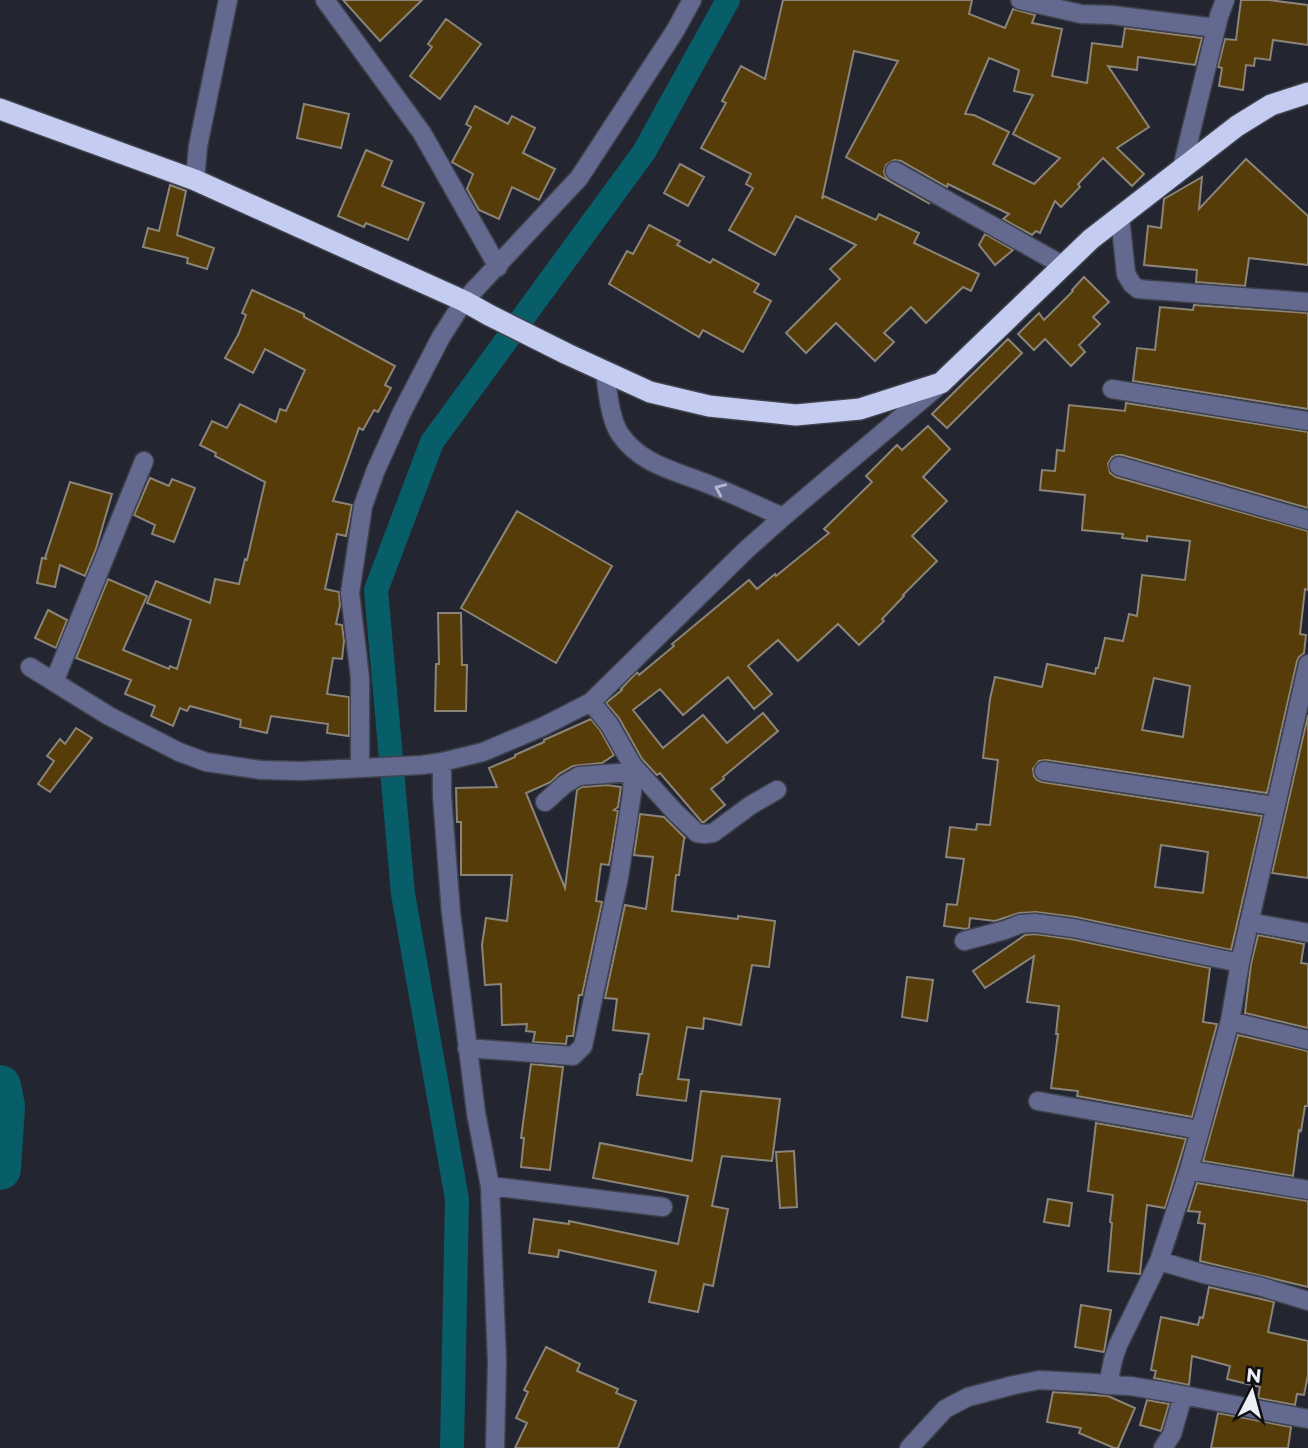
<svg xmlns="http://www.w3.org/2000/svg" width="1308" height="1448" font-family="Montserrat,sans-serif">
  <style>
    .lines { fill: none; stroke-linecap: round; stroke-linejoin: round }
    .canal { stroke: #085e68; stroke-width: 24 }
    .river { stroke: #085e68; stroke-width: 42 }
    .building { fill: #563c08; stroke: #8b8479; stroke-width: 2; fill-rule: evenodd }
    .street-casing { stroke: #3f424c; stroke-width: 21 }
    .highway-casing { stroke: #3f424c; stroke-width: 24 }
    .street { stroke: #64698f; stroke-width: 18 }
    .highway { stroke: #c5ccf2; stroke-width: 21 }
    .oneway { stroke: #b6b9cd }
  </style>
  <rect width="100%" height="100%" fill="#232630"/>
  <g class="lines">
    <path class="canal" d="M452 1448 457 1199 403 894 376 590 432 442 644 152 728 0"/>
    <path class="river" d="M0 1086 4 1106 0 1169"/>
  </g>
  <path class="building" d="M343 0H422L380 41Z
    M783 0H972L969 14 1005 28 1013 9 1035 15 1032 23 1062 29 1052 76 1087 83 1092 43 1122 47 1125 28 1202 38 1195 65 1138 57 1137 70 1108 66 1149 127 1117 148 1144 174 1132 186 1103 158 1078 184 1080 187 1061 207 1055 201 1040 233 1036 231 1032 235 1003 219 1009 214 948 184 947 187 901 161 894 160 886 165 884 172 886 177 930 204 846 157 898 61 854 51 822 199 824 196 876 220 879 214 919 233 914 243 979 274 971 291 963 287 926 323 911 307 884 333 894 342 875 361 836 323 806 353 786 333 840 279 830 269 856 245 796 216 775 255 729 230 753 188 746 184 751 174 701 148 726 103 722 101 741 66 765 79ZM989 58 1019 70 1014 91 1033 95 1013 134 1060 158 1034 184 993 164 1009 132 974 115 965 114Z
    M1241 0H1269L1308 5V45L1273 40 1270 60 1255 58 1254 66 1246 65 1243 90 1219 86 1222 68 1218 67 1225 39 1236 40Z
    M446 19 481 44 440 99 410 76 432 47 428 44Z
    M304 104 349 114 341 148 297 138Z
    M475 106 508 124 512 116 535 128 523 153 555 169 539 200 512 187 499 219 479 210 467 189 473 174 452 162 471 127 466 124Z
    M366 150 392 161 382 186 424 203 408 240 366 223 364 227 338 216Z
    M1246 159 1308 216V265L1249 258 1245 286 1196 282 1197 270 1144 265 1148 226 1161 228 1164 199 1202 177 1199 209Z
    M680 164 704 177 688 206 664 193Z
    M170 185 186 191 177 235 214 248 207 269 187 263 188 258 143 247 148 228 159 231Z
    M649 225 680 241 677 245 710 263 713 259 759 284 754 292 771 301 743 352 703 330 699 337 609 284 627 251 633 254Z
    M985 234 1013 250 995 265 979 245Z
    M1084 277 1109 302 1093 317 1100 324 1079 345 1085 352 1071 366 1045 339 1034 350 1018 334 1039 313 1044 320 1073 291 1072 290Z
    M252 290 304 314V317L395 366 385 385 391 388 378 412 374 410 363 430 359 428 333 501 352 505 346 536 337 534 325 589 339 592 340 605 336 624 342 625 344 641 342 659 333 658 327 694 349 697V736L327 733 328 724 271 716 267 733 240 727 241 720 190 706 187 711 180 708 173 726 151 716 155 706 125 694 131 680 76 658 108 579 147 596 123 650 169 669 170 666 177 669 191 620 147 603 156 581 210 603 215 579 239 584 245 559 247 560 265 482 215 456 216 453 200 445 212 421 227 428 240 404 276 422 280 409 286 411 305 370 265 349 253 373 225 358 238 335 246 315 242 313Z
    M1194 305 1308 313V409L1133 381 1137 348 1155 350 1160 307 1193 310Z
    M1008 339 1022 353 947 428 932 414Z
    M1126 403 1308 432V508L1122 455H1117L1112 457 1108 464 1110 473 1116 477 1308 531V590L1305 589 1300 634 1306 635 1304 653 1299 657 1297 661 1267 793 1046 760 1039 761 1033 769 1034 776 1037 780 1042 782 1262 816 1231 950 1075 917 1036 912 1019 913 995 921 970 918 969 928 966 929 944 926 947 904 957 905 964 859 946 857 950 827 976 830 977 824 990 825 998 760 983 758 990 699 995 677 1042 687 1047 664 1095 674 1096 668H1098L1105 638 1123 641 1129 614 1137 616 1142 575 1185 580 1190 541 1147 536V541L1122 538 1123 534 1082 530 1085 495 1040 490 1042 470 1055 471 1057 450 1064 451 1069 405 1125 411ZM1154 678 1190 686 1183 737 1142 730ZM1161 845 1208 852 1203 893 1155 887Z
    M928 426 950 449 923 477 947 501 912 536 937 561 903 595 904 596 882 619 884 621 859 645 838 624 798 661 778 640 748 666 772 694 754 709 728 677 683 715 660 689 633 710 663 748 703 715 727 743 763 713 778 731 723 777 724 779 711 789 725 805 704 822H702L660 773 657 775 642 759 619 718 606 703 622 690 621 689 637 672 639 675 674 646 672 644 749 580 757 589 775 574 776 576 829 533 824 529 872 482 866 476 897 445 902 450Z
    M150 478 169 486 172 479 195 488 174 542 152 534 155 525 134 515Z
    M70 482 112 494 96 549 85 576 60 565 55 587 37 583 42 558 47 559 45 558Z
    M517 511 612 566 556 663 461 608Z
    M48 610 67 620 56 648 35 638Z
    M438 613H461L462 665H467L466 711H435L436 664H439Z
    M1308 715V878L1272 873Z
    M591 719 600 730 614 755 602 763 573 766 559 774 551 782 526 793 565 888 577 790 582 787 607 785 621 787 618 807 614 810 618 811 609 865 601 864 596 901 602 902 582 995H579L573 1036H567L566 1044 533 1042 535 1032 526 1031 527 1024 502 1025 501 984 485 985 482 945 486 918 507 921 512 875H461V822H457L456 788 497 787 489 768 515 757V755L544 742V740Z
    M76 728 92 738 50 792 38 784 54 761 47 756 60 739 65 744Z
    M640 814 664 817 685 838 684 839 679 875H676L672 911 738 919V916L775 921 769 967 752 965 741 1025 704 1018 703 1029 687 1027 678 1079 689 1080 686 1101 637 1095 640 1074H642L649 1034 613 1030 617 999 605 998 625 905 646 909 653 857 634 855Z
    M1035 934 1071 939 1210 968 1203 1022 1217 1024 1192 1117 1077 1096 1078 1091 1051 1088 1058 1034H1056L1059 1006 1027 1002 1034 956 985 988 973 971 1025 935Z
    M1258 935 1304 944 1301 963 1308 964V1028L1245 1013 1251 964Z
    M907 977 933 980 927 1021 902 1017Z
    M1238 1035 1308 1051V1106H1305L1301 1131 1299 1130 1293 1176 1203 1161Z
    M531 1064 563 1067 550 1170 521 1167 524 1138H521Z
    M701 1091 780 1099 772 1161 722 1156 712 1206 728 1209 713 1286 704 1284 698 1312 649 1302 656 1271 559 1250 558 1257 529 1253 534 1219 569 1224V1221L678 1244 688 1196 593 1178 600 1143 692 1161Z
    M1096 1123 1186 1139 1165 1208 1147 1205 1140 1274 1108 1271 1112 1223 1110 1222 1113 1195 1088 1191Z
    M794 1151 797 1207 780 1208 776 1152Z
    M1197 1183 1308 1201V1287L1200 1261 1205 1224 1198 1223 1200 1212 1188 1211Z
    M1048 1199 1072 1203 1069 1226 1044 1222Z
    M1209 1287 1274 1302 1268 1332 1308 1341V1375L1304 1395 1297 1394 1295 1405 1258 1398 1260 1387 1227 1379 1230 1366 1192 1356 1189 1385 1154 1378 1156 1371 1151 1370 1161 1317 1198 1325 1200 1317 1203 1318Z
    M1081 1305 1111 1310 1104 1352 1075 1347Z
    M546 1347 580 1364 577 1371 618 1389 616 1393 636 1401 618 1448H515L527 1423 516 1418 528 1392 524 1390Z
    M1053 1392 1108 1396 1135 1408 1118 1448H1114L1079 1433 1081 1428 1047 1422Z
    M1147 1400 1169 1404 1161 1431 1140 1425Z
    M1218 1413 1291 1427 1288 1448H1211Z"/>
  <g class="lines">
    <defs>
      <path id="street" d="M325 0 422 133 498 267
        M1020 0 1081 14 1112 15 1216 28
        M1182 168 1219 16 1225 0
        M895 171 1064 266
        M195 180 198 146 228 0
        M1120 217 1126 274 1132 284 1138 289 1308 302
        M605 371C607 389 610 420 620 434 641 465 676 471 708 484 733 494 758 506 783 517
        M1112 389 1308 421
        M1119 466 1308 520
        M1308 664 1240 963 1230 1021 1213 1083 1189 1170 1159 1261 1118 1345 1113 1360 1108 1385 1130 1386 1167 1392 1308 1419
        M30 667 109 716 179 752 206 762 261 770 301 771 422 765 442 762 483 752 542 727 591 702 745 551 783 517 937 387
        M54 682 144 461
        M442 762V795L451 913 476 1113 490 1186 497 1362 495 1448
        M633 766 675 812 697 833 705 834 713 833 751 805 777 790
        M360 768V678L350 593 363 506 375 472 402 412 441 337 464 301 579 178 675 31 692 0
        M1044 771 1275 806
        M545 802 565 784 579 776 632 772
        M1249 922 1308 933
        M964 941 1005 930 1020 924 1035 923 1073 928 1240 963
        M1230 1021 1308 1040
        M467 1048 573 1056 583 1046 619 877 632 793 633 766 609 724 591 702
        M1038 1101 1200 1130
        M1189 1170 1308 1190
        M490 1186 663 1207
        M1159 1261 1204 1274 1259 1286 1308 1301
        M909 1448 945 1409 968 1397 1014 1385 1039 1380 1095 1383 1108 1385
        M1163 1448 1172 1434 1183 1396"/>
      <path id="highway" d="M0 109 195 180 464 301 489 315 567 354 650 392 709 406 796 415 860 409 941 383 1091 239 1237 126 1271 105 1308 93"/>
    </defs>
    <use href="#street" class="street-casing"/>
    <use href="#highway" class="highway-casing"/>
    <use href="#street" class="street"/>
    <use href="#highway" class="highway"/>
  </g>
  <defs><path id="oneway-chevron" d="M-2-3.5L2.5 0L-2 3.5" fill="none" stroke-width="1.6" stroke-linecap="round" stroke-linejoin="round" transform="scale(1.75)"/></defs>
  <use class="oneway" href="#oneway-chevron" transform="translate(720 489) rotate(-156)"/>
  <g transform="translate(1252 1392) rotate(6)" stroke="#0e0f13" stroke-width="5" paint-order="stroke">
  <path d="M0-5L12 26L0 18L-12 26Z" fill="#edeff6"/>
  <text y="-10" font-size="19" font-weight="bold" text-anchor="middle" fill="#edeff6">N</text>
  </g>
</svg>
